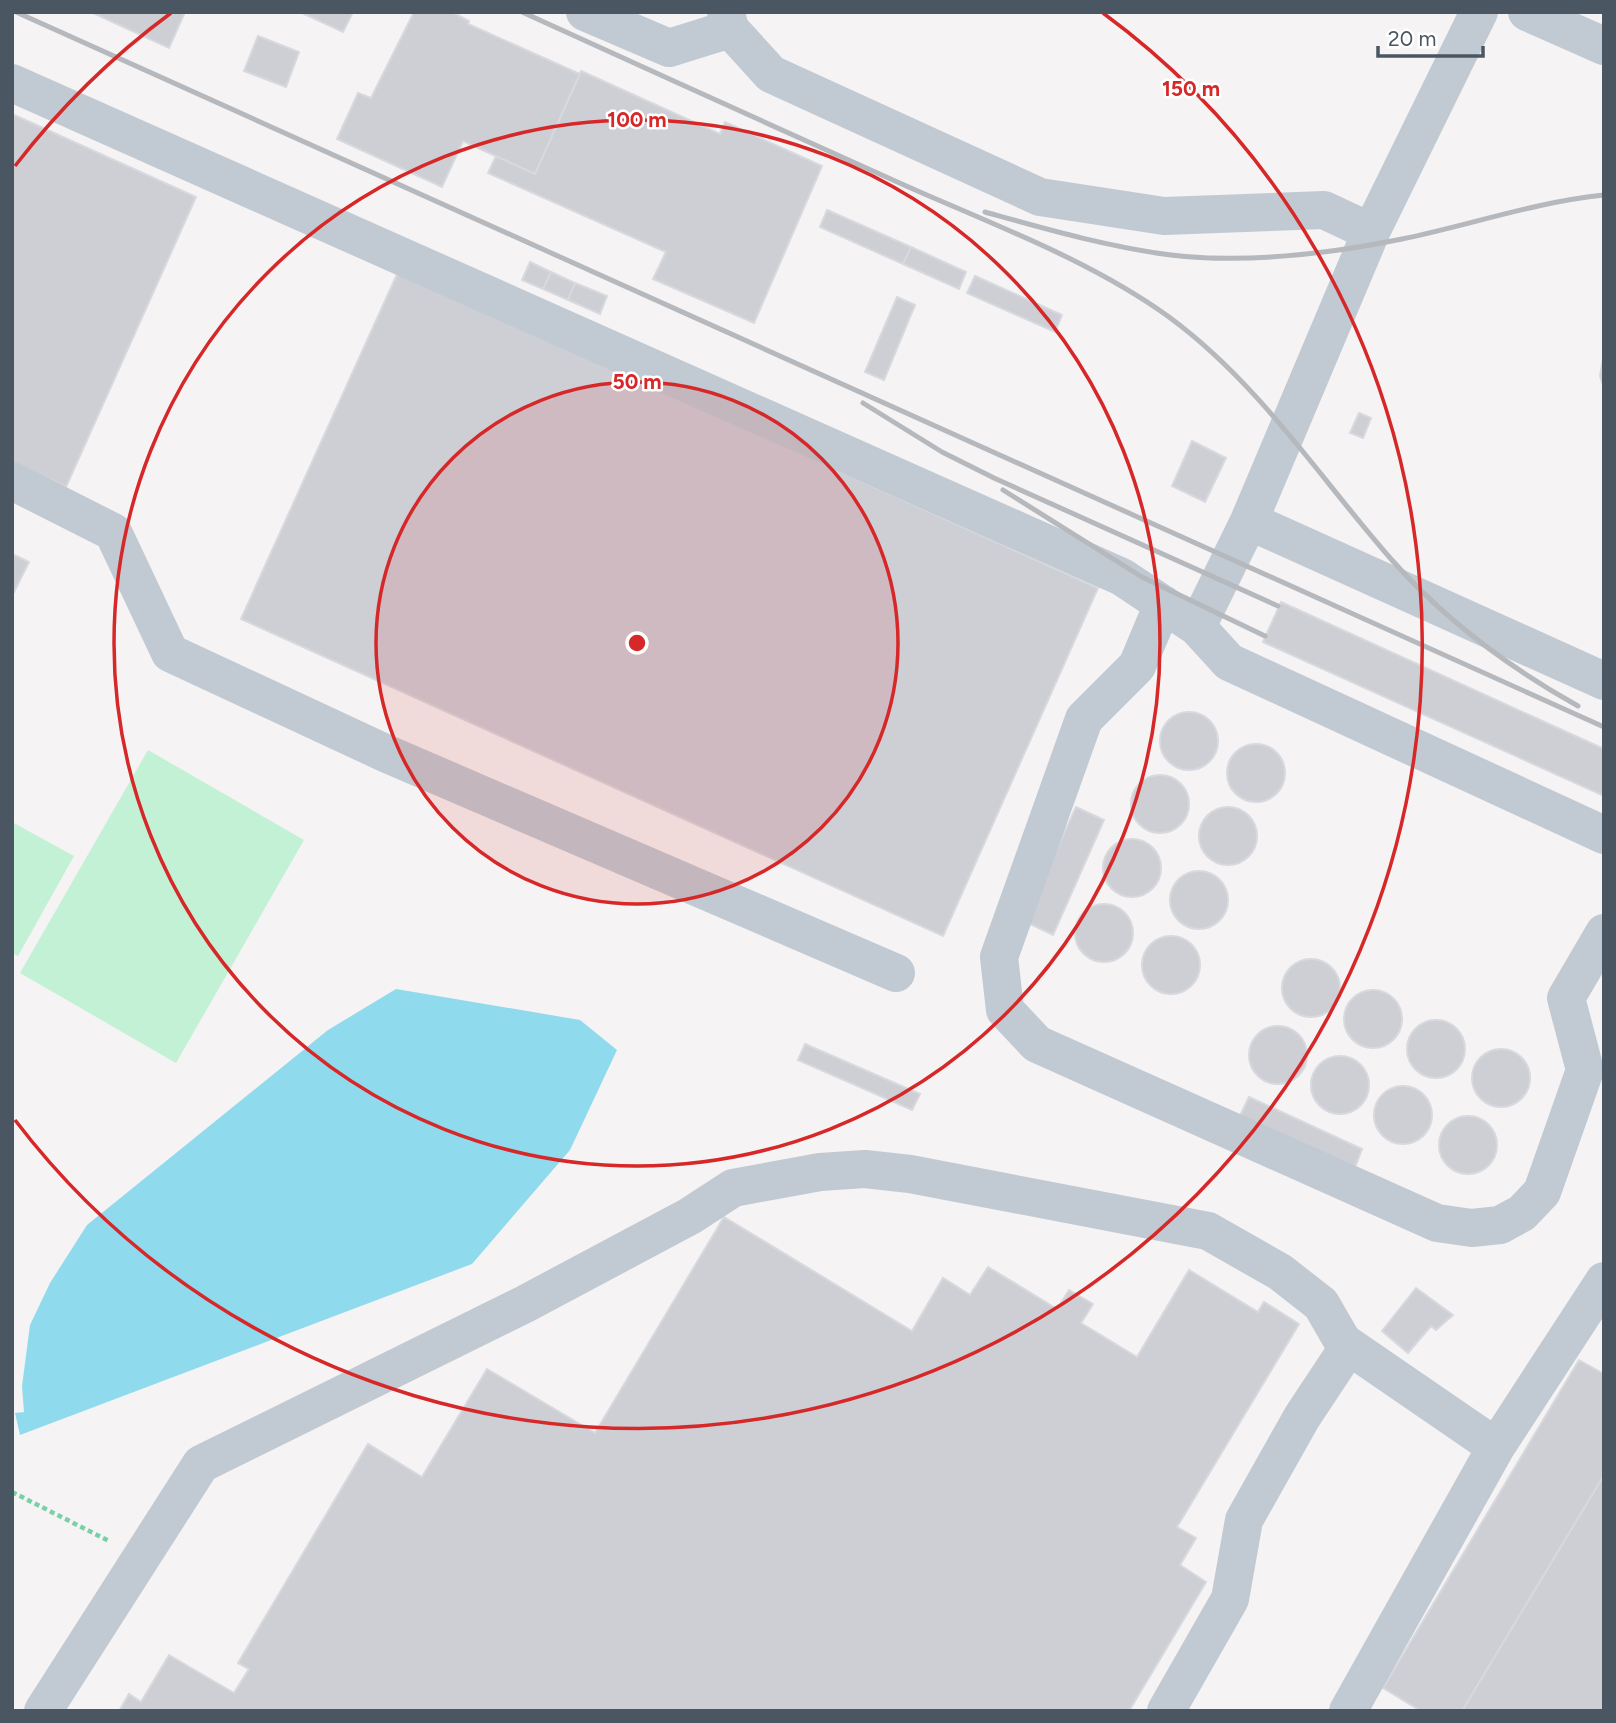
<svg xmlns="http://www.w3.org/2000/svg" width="1616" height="1723" font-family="Figtree,sans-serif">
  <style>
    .green { fill: #c3f1d5 }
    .water { fill: #90daee }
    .building { fill: #cdcfd5; stroke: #d7d9de; stroke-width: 2 }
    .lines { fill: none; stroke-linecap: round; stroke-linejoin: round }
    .path { stroke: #7ad0a6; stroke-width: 4.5; stroke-dasharray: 5 3.5; stroke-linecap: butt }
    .minor { stroke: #c1cad2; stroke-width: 38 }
    .rail { stroke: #b5b8bd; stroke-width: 5 }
    .ring { fill: none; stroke: #d62828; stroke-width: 3.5 }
    .centre { fill: #d62828; stroke: #fff; stroke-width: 3.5 }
    .ring-label { font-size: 21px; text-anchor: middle; font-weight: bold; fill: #d62828; stroke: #fff; stroke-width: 5; stroke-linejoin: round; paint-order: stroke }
  </style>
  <rect width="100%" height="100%" fill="#f5f3f3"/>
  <path class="green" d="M148 750 304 840 176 1063 20 973Z
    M12 822 74 856 18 956 12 953Z"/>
  <path class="water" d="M396 989 580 1020 617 1050 570 1150 472 1264 20 1435 15 1413 24 1412 22 1386 30 1325 50 1283 87 1225 328 1030Z"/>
  <path class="building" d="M91 12H185L169 48Z
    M300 12H353L343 32Z
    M414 12H452L469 21 468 24 580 74 535 174 463 141 442 187 337 139 358 93 371 98Z
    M258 36 299 52 286 87 244 71Z
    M581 71 720 134 725 122 822 166 754 323 653 279 666 252 488 173 496 156 535 174Z
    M12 114 196 197 66 487 12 462Z
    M827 210 911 247 903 264 820 227Z
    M911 247 966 272 959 289 903 264Z
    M530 262 551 272 543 289 522 280Z
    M398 272 1098 588 943 936 241 619Z
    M551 272 575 283 568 300 543 289Z
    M975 276 1062 315 1055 332 967 293Z
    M575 283 607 296 600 314 568 300Z
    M897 297 915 305 884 380 865 372Z
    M1604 353V388L1600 376Z
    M1359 413 1371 418 1363 438 1350 433Z
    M1192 441 1226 458 1205 502 1172 486Z
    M12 554 29 562 12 596Z
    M1281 602 1604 749V796L1263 642Z
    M1160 741a29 29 0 1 1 58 0a29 29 0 1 1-58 0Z
    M1227 773a29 29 0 1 1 58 0a29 29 0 1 1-58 0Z
    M1131 804a29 29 0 1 1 58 0a29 29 0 1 1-58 0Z
    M1076 807 1104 820 1053 935 1024 921Z
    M1199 836a29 29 0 1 1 58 0a29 29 0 1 1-58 0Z
    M1103 868a29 29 0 1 1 58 0a29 29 0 1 1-58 0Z
    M1170 900a29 29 0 1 1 58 0a29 29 0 1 1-58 0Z
    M1075 933a29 29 0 1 1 58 0a29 29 0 1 1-58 0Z
    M1142 965a29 29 0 1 1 58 0a29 29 0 1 1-58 0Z
    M1282 988a29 29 0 1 1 58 0a29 29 0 1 1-58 0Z
    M1344 1019a29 29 0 1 1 58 0a29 29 0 1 1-58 0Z
    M1407 1049a29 29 0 1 1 58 0a29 29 0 1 1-58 0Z
    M1249 1055a29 29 0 1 1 58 0a29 29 0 1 1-58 0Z
    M805 1044 920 1094 912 1110 798 1060Z
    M1472 1078a29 29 0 1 1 58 0a29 29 0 1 1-58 0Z
    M1311 1085a29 29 0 1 1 58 0a29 29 0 1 1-58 0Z
    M1374 1115a29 29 0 1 1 58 0a29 29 0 1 1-58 0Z
    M1249 1097 1362 1149 1351 1178 1235 1126Z
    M1439 1145a29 29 0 1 1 58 0a29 29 0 1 1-58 0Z
    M724 1217 912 1331 943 1278 970 1295 988 1267 1057 1309 1069 1290 1093 1304 1081 1323 1137 1357 1189 1270 1258 1312 1264 1302 1299 1324 1177 1527 1196 1538 1180 1565 1206 1582 1129 1711H119L129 1694 141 1702 169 1655 234 1693 249 1669 238 1663 368 1444 422 1477 487 1369 595 1433Z
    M1416 1288 1453 1315 1436 1330 1431 1326 1408 1353 1382 1331Z
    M1579 1360 1604 1374V1475L1462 1711H1421L1383 1688Z
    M1604 1475V1711H1462Z"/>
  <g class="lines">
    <path class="path" d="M12 1492 109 1541"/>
    <path class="minor" d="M585 12 669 48 730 29
      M726 12 730 29 771 74 1040 197 1164 216 1324 210 1371 232
      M1527 12 1604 46
      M12 83 1122 577 1197 627 1249 521 1371 232 1479 12
      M12 481 113 532 170 653 385 753 896 973
      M1249 521 1604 681
      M1163 604 1137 666 1084 719 999 957 1005 1010 1037 1044 1437 1223 1472 1228 1500 1225 1522 1213 1542 1192 1585 1070 1566 998 1604 933
      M1197 627 1229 662 1604 835
      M43 1711 201 1464 525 1304 690 1216 733 1188 820 1172 865 1169 910 1174 1208 1231 1280 1272 1321 1304 1343 1342 1496 1447
      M1166 1711 1230 1599 1244 1520 1302 1417 1349 1346
      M1348 1711 1496 1447 1604 1281"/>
    <path class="rail" d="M16 12 1604 727
      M522 12C649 70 777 128 904 185 994 225 1090 260 1169 317 1259 383 1319 477 1391 559 1443 618 1510 668 1578 706
      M985 212C1046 229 1108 247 1171 255 1247 264 1328 254 1402 239 1470 225 1535 202 1604 195
      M863 403 942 452 994 478 1278 606
      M1003 490 1142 577 1265 636"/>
  </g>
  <circle cx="637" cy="643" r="261" fill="#d62828" fill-opacity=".12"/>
  <g class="ring">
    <circle cx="637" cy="643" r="261"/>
    <circle cx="637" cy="643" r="523"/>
    <path d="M15 166A784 784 0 0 1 171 13M1103 13A784 784 0 1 1 15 1120"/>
  </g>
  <circle cx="637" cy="643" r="10" class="centre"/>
  <g class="ring-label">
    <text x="1191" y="96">150 m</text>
    <text x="637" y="127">100 m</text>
    <text x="637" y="389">50 m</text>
  </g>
  <rect width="1616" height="1723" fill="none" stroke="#4a5661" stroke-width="28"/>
  <path d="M1378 46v10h105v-10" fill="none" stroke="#4a5661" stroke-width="3.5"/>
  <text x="1388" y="46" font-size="21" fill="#4a5661" stroke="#ffffff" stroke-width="5" paint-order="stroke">20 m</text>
</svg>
